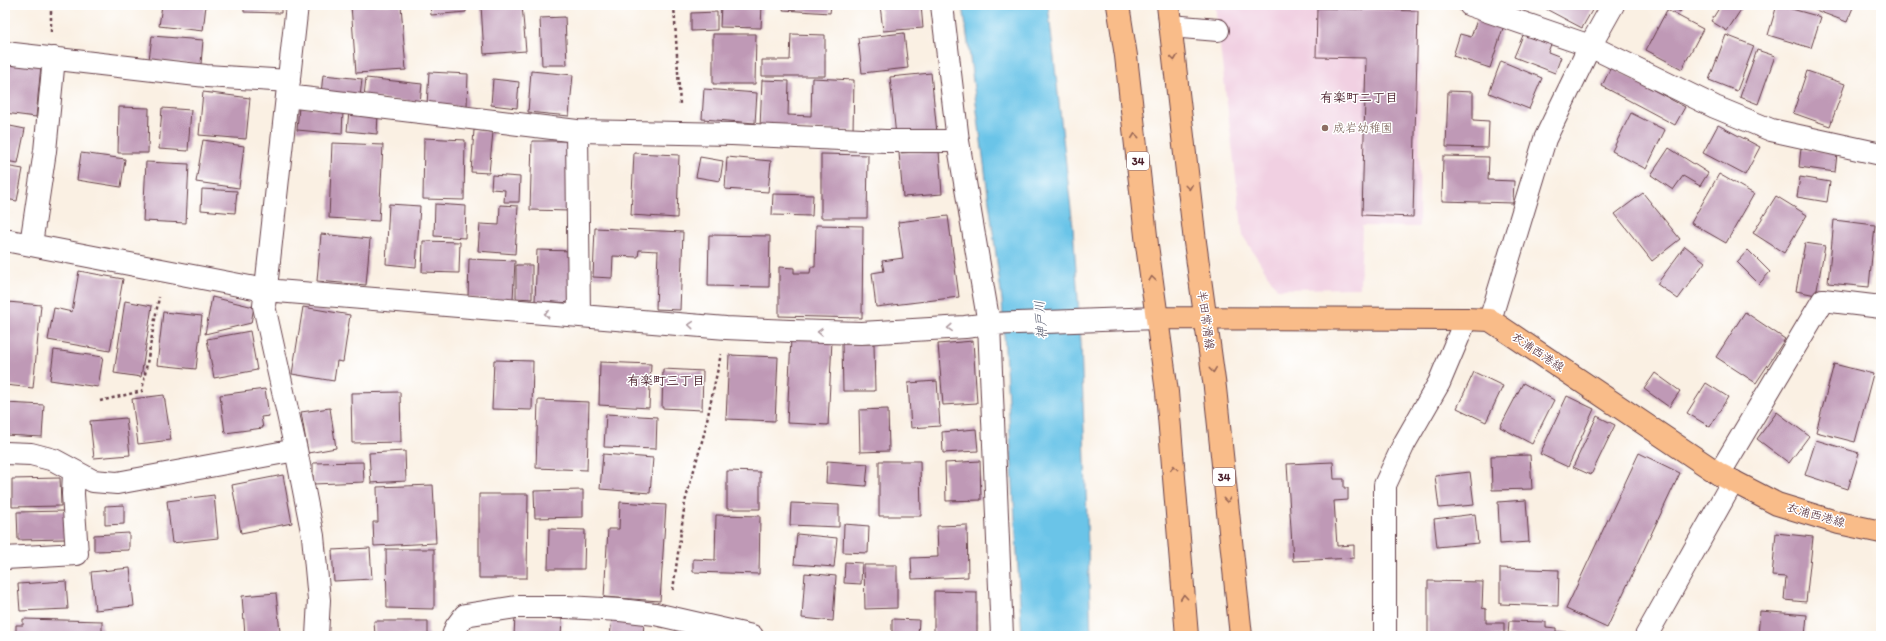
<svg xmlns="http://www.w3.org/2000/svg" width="1886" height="641" font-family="Itim,'Klee One',sans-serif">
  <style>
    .built { fill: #f1d0e2 }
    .water { fill: #6ac4e8; stroke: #5a728a }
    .building { fill: #bf99b6 }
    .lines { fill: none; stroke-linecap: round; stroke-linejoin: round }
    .minor-casing { stroke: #643e47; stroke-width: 24 }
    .major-casing { stroke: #643e47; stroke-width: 24 }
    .path { stroke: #643e47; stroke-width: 2.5; stroke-dasharray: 3 3; stroke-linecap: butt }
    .minor { stroke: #fff; stroke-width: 22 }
    .major { stroke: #f9bc89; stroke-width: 22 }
    .oneway { stroke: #965 }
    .oneway2 { stroke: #ae9aa0 }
    .education-dot { fill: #8d6e63; stroke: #fff; stroke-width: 1.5 }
    .labels { text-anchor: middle; stroke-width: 3; stroke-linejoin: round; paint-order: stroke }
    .shield { fill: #fff; stroke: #80626b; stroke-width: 1 }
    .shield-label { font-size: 11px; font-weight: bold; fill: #4a1f2b }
    .education-label { font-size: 12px; fill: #785e54; stroke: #fff; text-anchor: start }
    .street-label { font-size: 12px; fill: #4a1f2b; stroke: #fff }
    .neighbourhood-label { font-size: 13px; font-weight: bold; fill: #4a1f2b; stroke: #fff }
    .water-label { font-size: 13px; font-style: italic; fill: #55596d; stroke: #fff }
  </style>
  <rect width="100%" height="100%" fill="#fff"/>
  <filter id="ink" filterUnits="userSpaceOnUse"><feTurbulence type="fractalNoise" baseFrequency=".025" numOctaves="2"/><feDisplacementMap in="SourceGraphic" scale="8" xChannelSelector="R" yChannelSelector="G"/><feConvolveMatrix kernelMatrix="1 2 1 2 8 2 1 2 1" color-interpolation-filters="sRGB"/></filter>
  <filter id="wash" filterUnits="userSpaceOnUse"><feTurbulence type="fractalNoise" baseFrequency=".012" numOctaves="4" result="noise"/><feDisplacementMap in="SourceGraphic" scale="16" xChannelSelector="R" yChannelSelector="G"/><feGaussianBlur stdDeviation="0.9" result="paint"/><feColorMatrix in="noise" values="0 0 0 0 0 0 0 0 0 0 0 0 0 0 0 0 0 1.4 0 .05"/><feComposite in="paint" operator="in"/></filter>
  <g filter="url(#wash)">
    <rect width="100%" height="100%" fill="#faf0e3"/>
    <path class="built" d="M1215 5H1420L1419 227 1362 226 1360 288 1277 289 1243 236Z"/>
    <path class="water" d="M963 5H1048L1073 227 1081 343 1091 636H1022L1002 300Z"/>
    <g id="blocks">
      <path class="building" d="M162 5H206L203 31 159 26Z
        M244 5H281V13L244 12Z
        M351 5H401L406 70 356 73Z
        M430 5H466V12L431 15Z
        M481 5H522L526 51 484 54Z
        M721 5H762L761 28 720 27Z
        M784 5H831L830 13 783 10Z
        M880 5H921L923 28 883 31Z
        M1548 5H1595L1582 28 1546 9Z
        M1669 5H1684L1680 12Z
        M1721 5H1744L1727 31 1711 21Z
        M1777 5 1821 17 1811 48 1768 35Z
        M1802 5H1854L1847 22Z
        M1317 8 1418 11 1413 217 1362 215 1366 58 1316 57Z
        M1667 10 1703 29 1682 69 1646 50Z
        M717 12V30L691 31V13Z
        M565 17 567 65H542L540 18Z
        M1478 17 1504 25 1490 68 1453 56 1460 34 1471 37Z
        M1526 28 1553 39 1548 52 1561 57 1555 73 1514 57Z
        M904 33 908 68 862 73 858 38Z
        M713 34H756L755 84H713Z
        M791 34 825 35V76H762V60H790Z
        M1726 35 1754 46 1737 91 1709 80Z
        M152 36 203 40 201 64 149 60Z
        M1757 50 1775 56 1758 104 1740 97Z
        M1501 61 1542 78 1529 109 1489 93Z
        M5 62 41 66 36 117 5 113Z
        M1611 67 1685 107 1675 125 1602 86Z
        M531 71 573 75 569 116 528 112Z
        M1807 71 1845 84 1830 126 1793 113Z
        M429 72 468 74 467 107 427 105Z
        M931 73 937 133 896 136 890 77Z
        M323 75 362 79 360 97 321 94Z
        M366 78 422 84 420 103 364 97Z
        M812 78 854 80 853 131 760 128 762 80 789 81 788 115 811 116Z
        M493 79 519 82 517 108 491 105Z
        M704 89 757 93 755 123 702 119Z
        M1448 91 1473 92V120L1489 121 1488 148 1446 147Z
        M203 92 250 98 246 139 199 135Z
        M119 107 149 108 148 153H118Z
        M299 107 343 111 342 134 297 130Z
        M162 108 191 110 188 151 159 149Z
        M349 111 378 114 377 134 347 131Z
        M1631 113 1665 130 1646 169 1612 151Z
        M5 125 25 129 18 163 5 161Z
        M1718 125 1760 147 1745 175 1703 153Z
        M474 130 493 132 489 173 471 172Z
        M424 138 465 140 464 200 423 199Z
        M203 140 244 146 239 188 196 182Z
        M532 141H572L570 211 530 210Z
        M332 143 383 145 379 221 329 218Z
        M1669 148 1708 173 1700 186 1683 176 1673 190 1651 175Z
        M1801 148 1837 154 1835 172 1799 167Z
        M939 151 942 194 903 197 899 153Z
        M81 153 125 159 121 187 77 180Z
        M634 153 679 155 677 218 631 215Z
        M821 154 868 155 867 218H821Z
        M1443 156 1489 157 1488 180 1514 181 1513 203 1442 201Z
        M700 157 723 161 720 181 696 177Z
        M727 157 771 161 768 192 725 189Z
        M146 162 189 164 186 223 143 221Z
        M5 166 23 169 17 201 5 199Z
        M1719 174 1754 194 1726 243 1691 223Z
        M492 175 520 177 519 202H504L505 190 491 189Z
        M1800 177 1830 182 1827 202 1797 197Z
        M202 189 237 191 235 213 201 210Z
        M1643 193 1680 239 1652 261 1615 214Z
        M773 194 813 195 812 216 772 215Z
        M1776 196 1807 215 1784 253 1753 233Z
        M389 204 420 206 416 267 386 264Z
        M435 204 466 206 465 238 434 236Z
        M500 205 518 206 515 254 478 251 480 224 499 225Z
        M948 216 959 297 876 307 872 273 884 271 882 261 903 258 898 222Z
        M1834 220 1875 225 1869 287 1828 283Z
        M816 225 863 226 862 318 779 316V267L794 268V273H810L811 267H815Z
        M595 228 683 232 680 310 656 309 658 251 639 250 638 257 613 256 612 278 593 277Z
        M321 234 370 239 366 285 317 281Z
        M709 235 770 236 769 287 708 286Z
        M423 241 460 242 459 273 422 272Z
        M1805 243 1825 246 1816 295 1796 291Z
        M1685 246 1705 262 1678 299 1657 284Z
        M537 250 574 251 573 303 535 301Z
        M1748 250 1770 272 1759 284 1737 262Z
        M469 259 515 261 513 300 468 298Z
        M516 265H532V299L516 298Z
        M79 271 123 279 110 351 48 340 54 308 72 312Z
        M212 297 254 307 251 323 205 334Z
        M125 301 152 306 141 377 114 373Z
        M8 302 41 305 33 388 5 385V313L7 314Z
        M303 307 350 315 343 362 337 361 334 381 292 374Z
        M163 312 202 316 196 369 157 365Z
        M1745 312 1785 339 1756 383 1716 357Z
        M250 331 257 370 214 378 207 339Z
        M791 338 832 340 828 425 787 423Z
        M973 341 977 403 943 405 938 344Z
        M842 344H874L875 391H843Z
        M54 350 103 357 98 387 50 380Z
        M729 355 778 357 775 421 726 419Z
        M494 360 533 361 532 410 492 409Z
        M600 362 651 364 649 408 599 405Z
        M1834 364 1873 374 1855 442 1816 432Z
        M663 369 703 371 702 410 662 408Z
        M1474 372 1503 386 1486 422 1457 408Z
        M1655 373 1680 391 1669 407 1644 389Z
        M937 381 940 426 911 428 908 383Z
        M1523 383 1554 400 1532 444 1500 427Z
        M1706 383 1728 397 1710 427 1687 413Z
        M265 389 269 416 261 417 263 428 225 433 220 395Z
        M400 392 401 442 352 443 351 393Z
        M164 395 171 440 138 444 132 399Z
        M1567 396 1594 409 1568 467 1540 454Z
        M538 400 589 402 587 470 536 468Z
        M5 403 44 405 42 437 5 435Z
        M330 408 336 448 308 453 301 412Z
        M888 409 889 451 860 452 859 410Z
        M1777 412 1809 436 1789 463 1757 439Z
        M606 414 657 417 656 449 604 447Z
        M1597 416 1615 425 1591 475 1573 467Z
        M126 418 130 455 94 458 90 421Z
        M976 429 978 451 943 453 942 432Z
        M1816 440 1859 453 1848 489 1805 475Z
        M405 451 406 481 371 483 369 453Z
        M1639 453 1680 473 1607 628 1566 609Z
        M603 454 653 458 650 493 600 489Z
        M1530 455 1532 489 1492 490 1491 456Z
        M827 461 868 464 866 486 826 483Z
        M879 461H920L921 516H879Z
        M980 461 981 500 946 501 945 463Z
        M363 462 364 482 313 484V463Z
        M1333 462 1334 479H1344V488H1348V500L1334 501 1337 546 1354 545V558L1293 561 1287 464Z
        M727 471 760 472V509H727Z
        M1470 472 1474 505 1439 508 1435 476Z
        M283 475 292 523 241 533 232 485Z
        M60 478 61 506 12 507V479Z
        M433 485 436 543 374 546 373 522H378L377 487Z
        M583 490V517L535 518 534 491Z
        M479 494H528L527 578H479Z
        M214 495 218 538 172 543 167 501Z
        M1526 500 1529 542 1500 544 1498 502Z
        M620 502 666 505 660 601 604 597 608 529H619Z
        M791 503 839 505V527L790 525Z
        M124 505V524L105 525V506Z
        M65 511 66 539 18 540 17 512Z
        M1475 514 1478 543 1437 547 1434 519Z
        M716 515 760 516 759 574 693 572V559L715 560Z
        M844 524 869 526 868 553 843 552Z
        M967 525 968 577 912 579 911 558 938 557 937 526Z
        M549 529 585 530 584 569H548Z
        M129 533V550L94 551V535Z
        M1776 533 1813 537 1806 602 1784 600 1786 577 1772 576Z
        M797 534 837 538 834 567 794 564Z
        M370 548 372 579 334 581 332 550Z
        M386 549H434V609L387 608Z
        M845 562 862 563 861 584 844 583Z
        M864 565H897V608L865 609Z
        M130 568 134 606 95 610 91 572Z
        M1500 568 1559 570 1558 606 1500 604Z
        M805 573 836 576 833 621 802 618Z
        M66 581 68 609 20 611 18 584Z
        M1428 581 1483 582 1482 608 1486 609V623H1504V636H1428Z
        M934 591 977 592V636H934Z
        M276 593 280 632 245 635 242 596Z
        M1760 611 1807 615 1805 636H1758Z
        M515 616 562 619 561 636H514Z
        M23 619 102 621V636H16V625H23Z
        M612 619 644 622 643 636H610Z
        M892 619 919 620 918 636H892Z
        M374 621H428V636H375Z
        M1509 621 1546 622V627L1556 628V632H1566V636H1508Z"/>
    </g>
  </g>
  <g filter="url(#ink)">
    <use href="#blocks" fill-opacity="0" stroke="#643e47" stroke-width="1"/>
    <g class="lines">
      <defs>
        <path id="minor" d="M297 5 264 306 296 450 313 536 319 600 317 636
          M942 5 958 141 989 324 1002 636
          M1470 5 1590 46 1715 107 1771 130 1881 154
          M1170 26 1218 30
          M5 53 206 76 289 81
          M287 96 577 131 732 134 885 141H958
          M577 131 579 316
          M5 240 265 290 726 328 790 331 861 333 965 327 989 324 1157 318
          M31 244 45 151 54 58
          M1490 320 1545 139 1590 46 1613 5
          M5 453 31 454 54 460 93 481 117 483 296 450
          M1719 474 1823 300 1881 307
          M5 558 77 554 73 494 74 472
          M453 636 456 627 465 615 516 607H567L620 610 655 614 752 636
          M1385 636V485L1404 444 1439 383 1466 319
          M1646 636 1733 481"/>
        <path id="major" d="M1118 5 1126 56 1147 245 1167 392 1187 636
          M1168 5 1195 242 1215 388 1241 636
          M1157 318 1466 319 1490 320 1719 474 1777 504 1839 523 1881 532"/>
      </defs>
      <use href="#minor" class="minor-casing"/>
      <use href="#major" class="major-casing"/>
      <path class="path" d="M674 5 680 105
        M51 32V5
        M100 401 142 391 159 297
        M673 590 685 502 704 434 721 354"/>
      <use href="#minor" class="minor"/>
      <use href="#major" class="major"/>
    </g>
    <defs><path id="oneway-chevron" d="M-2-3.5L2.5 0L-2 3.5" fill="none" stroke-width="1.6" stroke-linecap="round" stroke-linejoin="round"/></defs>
    <g class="oneway">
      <use href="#oneway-chevron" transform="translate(1174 58) rotate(83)"/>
      <use href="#oneway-chevron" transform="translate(1135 136) rotate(-96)"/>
      <use href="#oneway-chevron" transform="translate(1189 187) rotate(83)"/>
      <use href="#oneway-chevron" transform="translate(1152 279) rotate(-98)"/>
      <use href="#oneway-chevron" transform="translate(1213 370) rotate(83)"/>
      <use href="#oneway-chevron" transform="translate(1174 468) rotate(-95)"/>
      <use href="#oneway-chevron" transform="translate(1227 500) rotate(84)"/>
      <use href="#oneway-chevron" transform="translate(1184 597) rotate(-95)"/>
    </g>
    <g class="oneway2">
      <use href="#oneway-chevron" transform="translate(547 314) rotate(-175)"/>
      <use href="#oneway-chevron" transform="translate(691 325) rotate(-175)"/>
      <use href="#oneway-chevron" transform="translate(950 328) rotate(177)"/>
      <use href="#oneway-chevron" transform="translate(820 332) rotate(-179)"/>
    </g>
  </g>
  <circle class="education-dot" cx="1325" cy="128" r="4"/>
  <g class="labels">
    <g class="shield">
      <rect x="1127" y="152" width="22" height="18" rx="3"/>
      <rect x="1213" y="468" width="22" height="18" rx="3"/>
    </g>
    <g class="shield-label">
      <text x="1138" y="165">34</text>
      <text x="1224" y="481">34</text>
    </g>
    <g class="education-label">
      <text x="1333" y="132">成岩幼稚園</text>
    </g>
    <g class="street-label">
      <text transform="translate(1206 320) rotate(82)" y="4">半田常滑線</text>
      <text transform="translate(1538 352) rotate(34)" y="4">衣浦西港線</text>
      <text transform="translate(1816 515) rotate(16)" y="4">衣浦西港線</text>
    </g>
    <g class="neighbourhood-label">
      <text x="1359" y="102">有楽町二丁目</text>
      <text x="666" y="385">有楽町三丁目</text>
    </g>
    <g class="water-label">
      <text transform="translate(1040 320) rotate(-94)" y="5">神戸川</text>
    </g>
  </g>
  <rect width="1886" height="641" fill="none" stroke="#fff" stroke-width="20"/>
</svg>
